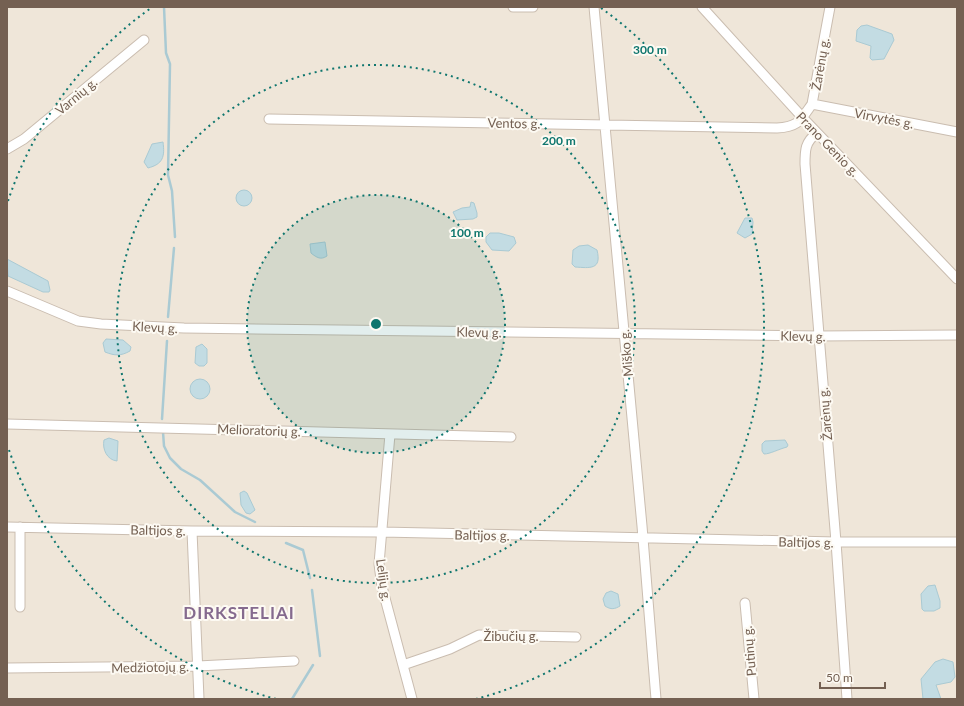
<svg xmlns="http://www.w3.org/2000/svg" width="964" height="706" font-family="Lato,sans-serif">
  <style>
    .residential { fill: #efe6d9 }
    .water { fill: #c3dce3; stroke: #aacad3 }
    .lines { fill: none; stroke-linecap: round; stroke-linejoin: round }
    .stream { stroke: #aacad3; stroke-width: 2.5 }
    .minor-casing { stroke: #cabdb0; stroke-width: 11 }
    .minor { stroke: #fff; stroke-width: 9 }
    .ring { fill: none; stroke: #0f766e; stroke-width: 2; stroke-dasharray: 2 4 }
    .labels { text-anchor: middle; stroke-width: 4; stroke-linejoin: round; paint-order: stroke }
    .street-label { font-size: 13px; fill: #746052; stroke: #fdfaf3 }
    .district-label { font-size: 17px; font-weight: bold; letter-spacing: 1px; fill: #856a8e; stroke: #fdfaf3 }
    .centre { fill: #0f766e; stroke: #fdfaf3; stroke-width: 2 }
    .ring-label { font-size: 12px; text-anchor: middle; font-weight: bold; fill: #0f766e; stroke: #fdfaf3; stroke-width: 4; stroke-linejoin: round; paint-order: stroke }
  </style>
  <rect width="100%" height="100%" fill="#fbf6ec"/>
  <path class="residential" d="M7 7H957V699H7Z"/>
  <path class="water" d="M867 25 892 34 894 40 884 59 872 60 870 58 871 46 856 41 857 30 861 26Z
    M163 142C165 157 163 164 148 168L144 162 152 144Z
    M236 198a8 8 0 1 1 16 0a8 8 0 1 1-16 0Z
    M471 202 474 203 477 213V217L473 219 457 220 453 212 462 208 470 207Z
    M745 218H752L753 222 752 234 745 238 737 233Z
    M490 233H499L514 237 516 243 509 251 492 250 486 242V237Z
    M325 242 327 256C321 260 317 258 311 253L310 244Z
    M588 245 597 250C602 270 590 268 575 267L572 264 573 250 579 246Z
    M7 259 48 281 50 290 49 292H43L8 276Z
    M106 339 123 340 131 347 130 351C121 356 115 356 105 352L103 343Z
    M202 344 207 349V363L204 366H199L195 363 196 347Z
    M190 389a10 10 0 1 1 20 0a10 10 0 1 1-20 0Z
    M109 438 118 441 117 461C107 460 102 449 104 440Z
    M785 440 788 445 787 447C779 449 770 454 764 454L762 451V444L765 441Z
    M244 491 247 493 255 510 250 514 246 513 241 505 240 493Z
    M935 585 940 601V608L934 611H924L922 609 921 594 928 586Z
    M611 591 618 594 620 606C615 609 611 610 605 606L603 599 606 593Z
    M943 659 953 662 955 677 951 682 936 685 941 699H923L921 679 935 662Z"/>
  <g class="lines">
    <path class="stream" d="M164 7 166 53 170 64 168 175 172 191 175 237
      M168 317 174 248
      M162 419 167 341
      M163 432 164 446 170 458 181 469 200 480 235 512 255 522
      M286 543 303 550 310 578
      M312 590 320 656
      M292 699 313 665"/>
    <defs>
      <path id="minor" d="M513 7H533
        M594 7 642 526 656 699
        M702 7 803 118 957 279
        M812 104 957 132
        M269 119 777 128C798 127 800 121 812 104L830 7
        M817 133C805 142 805 150 805 164L836 542 847 699
        M7 149 24 139 144 40
        M7 291 78 321 101 324 184 328 818 336 957 335
        M7 424 511 437
        M390 434 379 564 382 587 412 699
        M7 527 192 531 382 532 836 542H957
        M20 527V607
        M192 531 199 699
        M745 603 754 699
        M403 665 450 649 479 635 576 637
        M7 668 198 666 294 661"/>
    </defs>
    <use href="#minor" class="minor-casing"/>
    <use href="#minor" class="minor"/>
  </g>
  <circle cx="376" cy="324" r="129" fill="#0f766e" fill-opacity=".12"/>
  <g class="ring">
    <circle cx="376" cy="324" r="129"/>
    <circle cx="376" cy="324" r="259"/>
    <path d="M276 699A388 388 0 0 1 8 447M8 201A388 388 0 0 1 151 8M601 8A388 388 0 0 1 476 699"/>
  </g>
  <g class="labels">
    <g class="street-label">
      <text transform="translate(820 64) rotate(-80)" y="5">Žarėnų g.</text>
      <text transform="translate(76 96) rotate(-40)" y="5">Varnių g.</text>
      <text transform="translate(884 118) rotate(11)" y="5">Virvytės g.</text>
      <text transform="translate(514 123) rotate(1)" y="5">Ventos g.</text>
      <text transform="translate(828 144) rotate(46)" y="5">Prano Genio g.</text>
      <text transform="translate(155 327) rotate(3)" y="5">Klevų g.</text>
      <text transform="translate(479 332) rotate(1)" y="5">Klevų g.</text>
      <text transform="translate(803 336) rotate(1)" y="5">Klevų g.</text>
      <text transform="translate(626 353) rotate(-95)" y="5">Miško g.</text>
      <text transform="translate(825 414) rotate(-95)" y="5">Žarėnų g.</text>
      <text transform="translate(259 430) rotate(2)" y="5">Melioratorių g.</text>
      <text transform="translate(158 530) rotate(1)" y="5">Baltijos g.</text>
      <text transform="translate(482 535) rotate(1)" y="5">Baltijos g.</text>
      <text transform="translate(806 542) rotate(1)" y="5">Baltijos g.</text>
      <text transform="translate(384 580) rotate(82)" y="5">Lelijų g.</text>
      <text x="511" y="641">Žibučių g.</text>
      <text transform="translate(749 651) rotate(-95)" y="5">Putinų g.</text>
      <text transform="translate(150 667) rotate(-1)" y="5">Medžiotojų g.</text>
    </g>
    <g class="district-label">
      <text x="239" y="619">DIRKSTELIAI</text>
    </g>
  </g>
  <circle cx="376" cy="324" r="6" class="centre"/>
  <g class="ring-label">
    <text x="650" y="54">300 m</text>
    <text x="559" y="145">200 m</text>
    <text x="467" y="237">100 m</text>
  </g>
  <rect width="964" height="706" fill="none" stroke="#746052" stroke-width="16"/>
  <path d="M820 682v6h65v-6" fill="none" stroke="#746052" stroke-width="2"/>
  <text x="826" y="682" font-size="12" fill="#746052" stroke="#fdfaf3" stroke-width="3" paint-order="stroke">50 m</text>
</svg>
